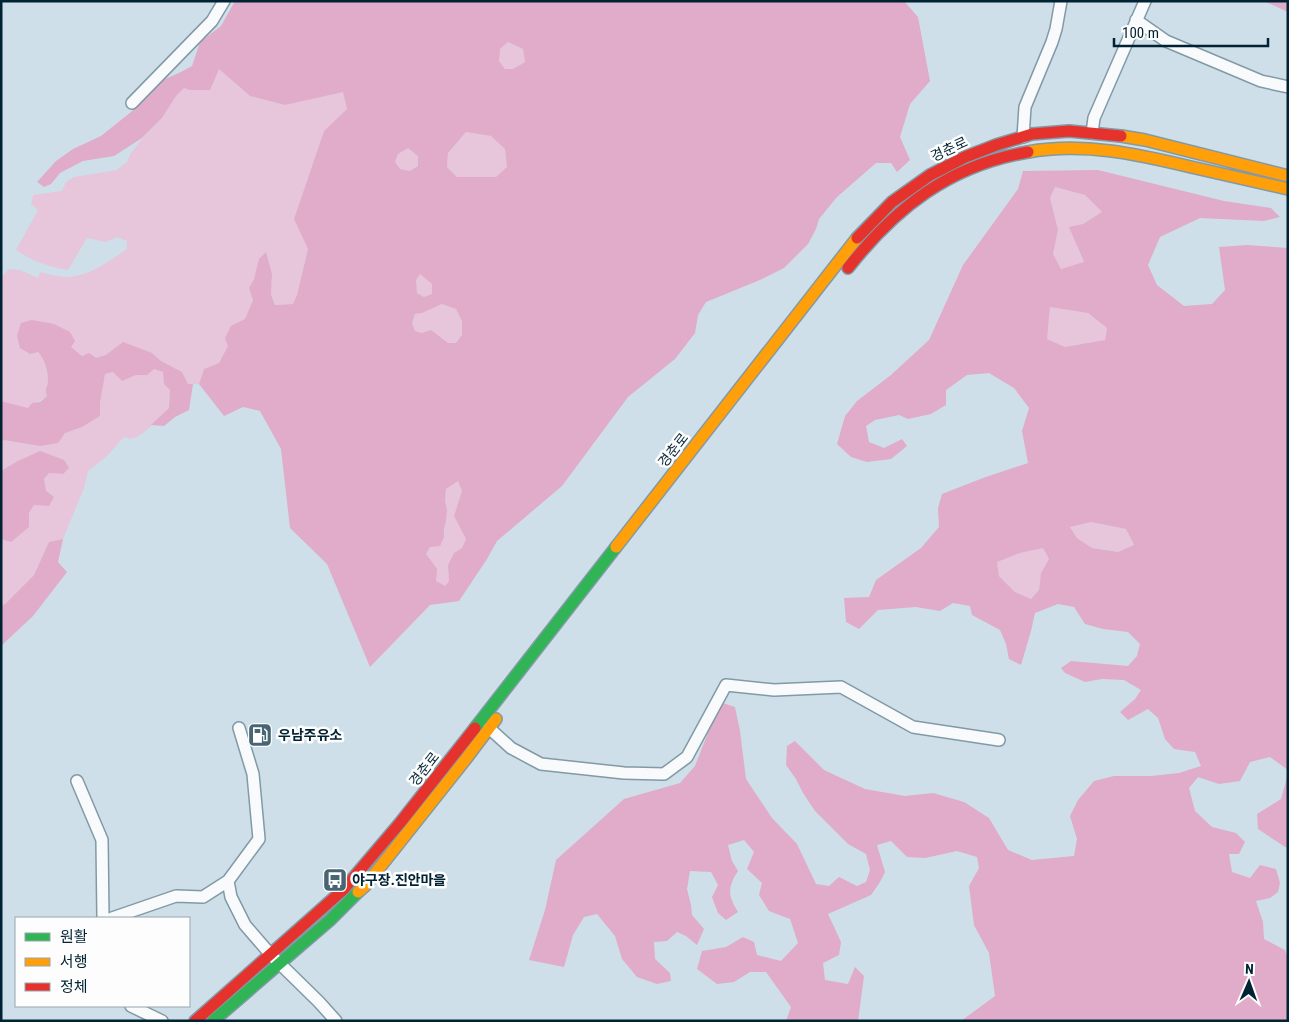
<svg xmlns="http://www.w3.org/2000/svg" width="1289" height="1022" font-family="'Roboto Condensed','Noto Sans KR',sans-serif">
  <style>
    .green { fill: #e7c5da }
    .forest { fill: #e1abca; fill-rule: evenodd }
    .lines { fill: none; stroke-linecap: round; stroke-linejoin: round }
    .street-casing { stroke: #819aa6; stroke-width: 14 }
    .fast-casing { stroke: #819aa6; stroke-width: 14 }
    .slow-casing { stroke: #819aa6; stroke-width: 14 }
    .jam-casing { stroke: #819aa6; stroke-width: 14 }
    .street { stroke: #f8fafc; stroke-width: 11 }
    .fast { stroke: #30b455; stroke-width: 11 }
    .slow { stroke: #ff9f0a; stroke-width: 11 }
    .jam { stroke: #e5322d; stroke-width: 11 }
    .labels { text-anchor: middle; stroke-width: 5; stroke-linejoin: round; paint-order: stroke }
    .street-label { font-size: 14px; fill: #002334; stroke: #fdfdfd }
    .poi-label { font-size: 14px; font-weight: bold; fill: #002334; stroke: #fdfdfd; text-anchor: start }
  </style>
  <rect width="100%" height="100%" fill="#cedfe9"/>
  <path class="green" d="M508 42 523 49 525 62 513 69H505L498 60 500 49Z
    M219 69 250 96 285 105 343 91 347 109 324 131 294 219 308 249 297 295 293 304 275 305 271 295 272 274 266 253 249 288 253 300 245 319 228 346 219 363 204 369 199 384H188L182 372 161 361 152 353 106 355 96 358 82 356 71 347 38 352C44 358 48 370 48 380 48 388 44 387 47 396L28 408 1 401V275H3L9 269 20 270 38 278 40 272C49 274 59 277 67 277 90 276 109 261 127 249V241L117 237 106 242 87 238 68 270C46 266 34 262 16 250L38 210 31 204 33 195 62 191 66 182 74 177 117 170 127 162 131 153 142 139 162 118 176 96 184 88Z
    M466 132 491 136 505 149 507 167 496 177H457L447 167 448 153Z
    M408 148 418 156V166L410 171 399 169 395 162 397 154Z
    M1055 187 1085 195 1102 212 1083 224 1077 247 1084 263 1061 269 1053 254 1058 230 1050 198Z
    M420 273 432 284V294L424 297 417 293 416 280Z
    M442 304 456 309 462 321V335L456 343H448L431 331 422 333 415 331 412 323 415 314 422 313Z
    M1050 307 1088 313 1107 328 1105 340 1065 347 1047 339Z
    M154 369 163 372 164 384 170 390 169 408C160 416 143 437 133 438 130 439 127 438 124 437L106 457 88 471 84 488 63 539 49 542 34 575 5 604 1 606V539L11 542 35 504 54 497 46 491 44 479 49 473 63 474 16 462 1 471V442L4 440 40 446 65 433 82 427 100 403 105 374 113 372 122 381 136 375 147 374Z
    M458 481 462 491 454 516 466 539 462 548 454 553 448 565 449 581 444 587 436 581 431 561 426 554 429 547 444 537 447 510 445 500 446 489Z
    M1091 522 1126 529 1134 546 1118 552 1092 548 1077 538 1070 526Z
    M1043 548 1049 559 1041 573 1039 590 1031 599 1015 592 999 576 997 562 1020 553Z"/>
  <path class="forest" d="M235 1H904L918 17 930 81 910 104 900 137 910 160 897 172 891 163H876L837 197 819 219 816 229 808 244 784 268 760 280 706 302 698 315 695 333 675 359 628 397 562 486 497 541 487 559 459 601 430 605 370 667 327 564 290 528 281 449 260 411 243 407 224 416 199 384 204 369 219 363 228 346 225 338 231 326 245 319 253 300 249 288 254 279 259 259 266 252 272 274 271 295 275 305 293 304 297 295 308 249 294 219 324 131 347 109 343 92 285 105 250 96 219 69 210 90H190L184 88 176 96 162 118 142 138 114 156 83 161 60 173 51 184 44 187 37 182 56 161 73 149 101 136 131 112 158 82 179 73 192 66 200 42 221 26ZM508 42 523 49 525 62 513 69H505L499 61 500 49ZM466 132 491 136 505 149 507 167 496 177H457L447 167 448 153ZM408 148 418 156V166L410 171 400 169 395 162 398 154ZM420 274 432 284V294L424 297 417 293 416 280ZM442 304 456 309 462 321V335L456 343H448L431 330 422 333 415 331 412 323 415 314 422 313ZM458 481 462 491 454 516 466 539 462 548 454 553 448 565 449 581 445 586 436 581 437 569 426 554 430 547 440 546 444 537V530L446 521 447 510 445 500 446 489Z
    M1264 1H1288V12Z
    M1098 170 1224 201 1271 208 1280 217 1264 221 1200 218 1160 237 1148 265 1157 285 1184 306 1212 304 1225 290 1219 247 1247 245 1288 248V770L1270 757 1250 762 1240 781 1219 784 1198 777 1189 788 1195 811 1212 827 1236 833 1245 842 1239 854H1229L1232 872 1250 878 1260 865 1276 869 1280 883 1278 892 1270 898 1256 901 1263 922 1264 939 1285 950 1288 959V1021H961L995 996 989 953 974 925 969 886 979 868 977 857 957 851 925 858 907 857 891 841 877 845 885 872 880 882 871 895 828 914 841 942 839 955 823 963 825 980 848 984 855 967 864 976 858 1021H786L791 1007 766 972H750L734 982 717 984 697 969 702 951 726 947 743 937 754 942 757 955 781 961 798 943 790 919 769 911 759 895 762 883 747 869 754 852 744 840 728 845 732 861 738 871C727 888 728 896 738 912L726 920 718 913 712 897 718 885 711 872 690 871 687 889 691 905 692 915 704 929 697 945 686 936 677 932 667 941 654 942 655 959 670 973 671 981 657 984 637 977 622 959 615 936 597 914 584 917 573 935 564 967 529 960 545 910 556 860 624 799 680 783 695 766 720 702 735 707 740 731 746 779 772 818 797 844 816 884 829 886 839 877 857 886 866 882 870 870 866 854 848 844 815 811 803 793 796 779 786 765 787 746 795 741 824 770 865 789 905 796 933 793 964 802 989 818 1008 850 1032 860 1074 856 1077 839 1070 816 1078 800 1094 781 1114 776H1151L1179 773 1201 766 1195 752 1174 749 1165 739 1158 718 1148 709 1128 720 1120 712 1135 699 1141 690 1124 680 1102 679 1085 682 1065 673 1061 668 1071 661 1128 666 1137 656 1140 644 1128 632 1103 629 1085 624 1074 607 1058 604 1035 613 1031 631 1021 665 1009 659 1006 644 1000 630 972 615 970 606 953 603 940 611 916 607 878 610 859 629 846 622 844 598 869 597 876 580 921 548 939 527 938 508 942 494 983 478 1028 463 1022 431 1029 408 1014 388 989 373 967 375 946 390V405L931 414 908 419 899 415 875 420 866 426 869 442 884 448 902 439 907 446 891 459 867 462 851 457 837 444 845 416 857 401 891 375 929 340 963 265 1018 189 1023 171ZM1055 187 1085 195 1102 212 1083 224 1069 227 1084 262 1061 269 1053 254 1058 230 1050 198ZM1050 307 1088 313 1107 328 1105 340 1065 347 1047 339ZM1091 522 1126 529 1134 545 1118 552 1092 548 1077 538 1070 527ZM1043 548 1049 559 1041 573 1039 590 1031 599 1015 592 999 576 997 562 1020 553Z
    M32 320 54 324 70 332 75 341 71 347 82 356 89 353 96 358 106 355 123 342 152 353 161 361 182 372 188 384H193L189 410 175 417 164 426 151 425 169 408 170 390 164 384 163 372 154 369 147 375H136L122 381 113 372 105 374 100 403V416L82 427 65 433 58 443 40 446 4 440 1 442V401L28 408 32 403 40 402 47 396C44 387 48 388 48 380 48 370 44 358 38 352L30 354 20 348 17 336 21 323Z
    M40 451 64 460 69 468 63 474 49 473 44 479 46 491 54 497 49 506 34 505 29 513V527L11 542 1 539V471L16 462Z
    M63 539 58 562 67 572 33 616 1 646V606L5 604 34 575 49 542Z
    M1288 774V847H1285L1258 829 1257 814 1281 799Z"/>
  <g class="lines">
    <defs>
      <path id="street" d="M1136 20 1166 41 1261 81 1288 87
        M132 103 212 21 224 1
        M1092 133 1094 118 1145 1
        M1023 137 1025 107 1052 42 1056 29 1061 1
        M239 728 253 774 259 839 228 881 231 897 245 925 271 955 319 1002 336 1021
        M489 728 511 748 541 764 624 773 664 774 687 757 726 685 774 690 841 687 913 727 999 740
        M77 781 102 840 103 918
        M112 918 176 896 203 897 228 881
        M131 1006 162 1021"/>
      <path id="fast" d="M475 728 616 547
        M213 1021 330 920 358 892"/>
      <path id="slow" d="M1121 136 1145 140 1288 176
        M1028 152C1083 142 1137 154 1191 167 1223 174 1256 182 1288 189
        M616 547 857 238
        M358 892 365 886 465 760 496 719"/>
      <path id="jam" d="M857 238 892 202 930 175 965 157 996 145 1032 134 1069 131 1121 136
        M848 268C896 207 950 165 1028 152
        M195 1021 343 890 400 823 475 728"/>
    </defs>
    <use href="#street" class="street-casing"/>
    <use href="#fast" class="fast-casing"/>
    <use href="#slow" class="slow-casing"/>
    <use href="#jam" class="jam-casing"/>
    <use href="#street" class="street"/>
    <use href="#fast" class="fast"/>
    <use href="#slow" class="slow"/>
    <use href="#jam" class="jam"/>
  </g>
  <defs>
    <symbol id="fuel-square" viewBox="-11 -11 22 22"><rect x="-9" y="-9" width="18" height="18" rx="4" fill="#486573" stroke="#fdfdfd"/><path d="M-5.5-6h7V0h2V4h1.3V-2.5L3-4.5l.8-.8L6-3V5H2.5V1h-1V6h-7ZM-4.2-4.7v3.2H.2V-4.7Z" fill="#fff"/></symbol>
    <symbol id="bus-square" viewBox="-11 -11 22 22"><rect x="-9" y="-9" width="18" height="18" rx="4" fill="#486573" stroke="#fdfdfd"/><path d="M-5-6H5V4H4V6H2V4H-2V6H-4V4H-5ZM-3.5-4V0h7V-4ZM-3.5 1.2v1.5H-2V1.2ZM2 1.2v1.5H3.5V1.2Z" fill="#fff"/></symbol>
  </defs>
  <g fill-rule="evenodd">
    <use href="#fuel-square" x="246" y="721" width="28" height="28"/>
    <use href="#bus-square" x="321" y="866" width="28" height="28"/>
  </g>
  <g class="labels">
    <g class="street-label">
      <text transform="translate(949 149) rotate(-25)" y="5">경춘로</text>
      <text transform="translate(673 450) rotate(-52)" y="5">경춘로</text>
      <text transform="translate(424 769) rotate(-52)" y="5">경춘로</text>
    </g>
    <g class="poi-label">
      <text x="278" y="740">우남주유소</text>
      <text x="352" y="885">야구장.진안마을</text>
    </g>
  </g>
  <rect width="1289" height="1022" fill="none" stroke="#002334" stroke-width="5"/>
  <rect x="15" y="917" width="175" height="90" fill="#fdfdfd" stroke="#98a6ad"/>
  <rect x="25" y="933" width="25" height="8" fill="#30b455" stroke="#98a6ad"/>
  <text x="60" y="942" font-size="15" fill="#002334">원활</text>
  <rect x="25" y="958" width="25" height="8" fill="#ff9f0a" stroke="#98a6ad"/>
  <text x="60" y="967" font-size="15" fill="#002334">서행</text>
  <rect x="25" y="983" width="25" height="8" fill="#e5322d" stroke="#98a6ad"/>
  <text x="60" y="992" font-size="15" fill="#002334">정체</text>
  <g transform="translate(1249 982) rotate(2)" stroke="#fdfdfd" stroke-width="4" paint-order="stroke">
  <path d="M0-4L9 19L0 12L-9 19Z" fill="#002334"/>
  <text y="-8" font-size="14" font-weight="bold" text-anchor="middle" fill="#002334">N</text>
  </g>
  <path d="M1114 38v8h154v-8" fill="none" stroke="#002334" stroke-width="2.5"/>
  <text x="1122" y="38" font-size="15" fill="#002334" stroke="#fdfdfd" stroke-width="4" paint-order="stroke">100 m</text>
</svg>
